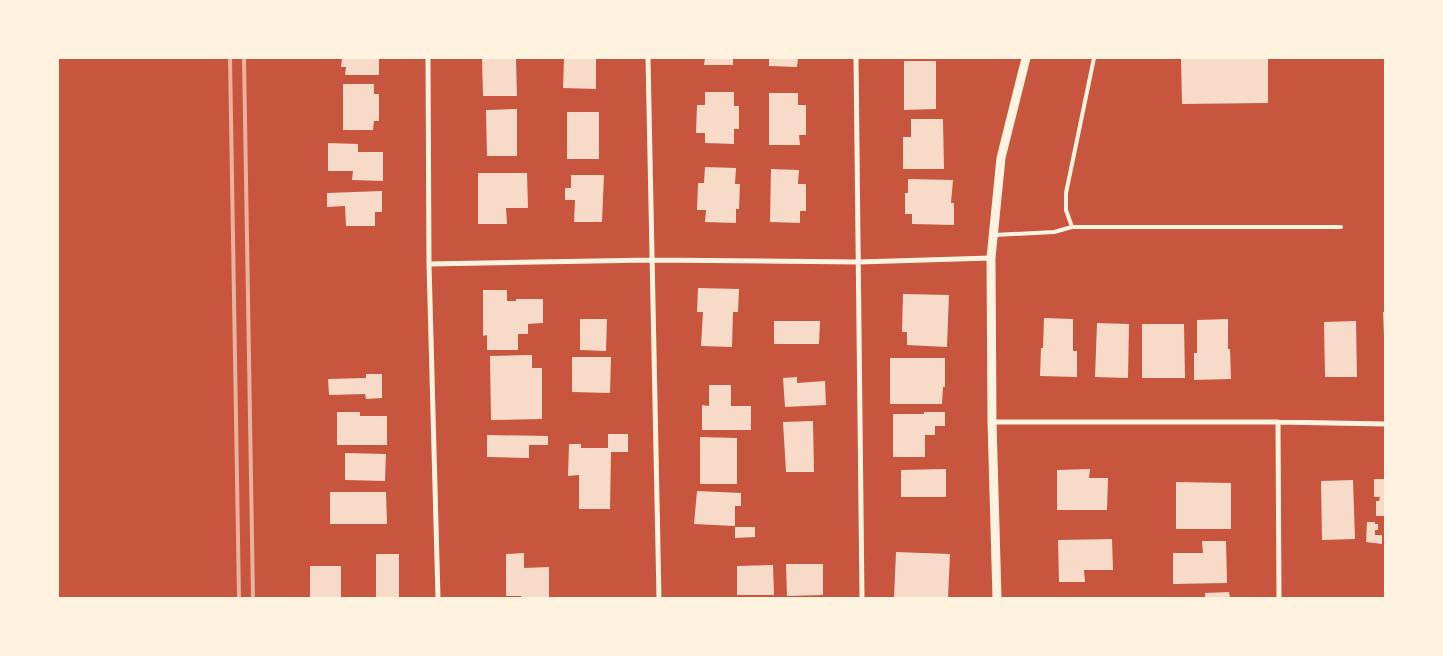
<svg xmlns="http://www.w3.org/2000/svg" width="1443" height="656" font-family="'Varela Round',sans-serif">
  <style>
    .building { fill: #f7dbc8 }
    .lines { fill: none; stroke-linecap: round; stroke-linejoin: round }
    .service { stroke: #fff3e0; stroke-width: 4 }
    .minor { stroke: #fff3e0; stroke-width: 5 }
    .tertiary { stroke: #fff3e0; stroke-width: 9 }
    .rail { stroke: #e9b49f; stroke-width: 4 }
  </style>
  <rect width="100%" height="100%" fill="#c8553d"/>
  <path class="building" d="M342 58H379V75H345L346 67H341Z
    M482 58H516L517 96H483Z
    M564 58H596V89L563 88Z
    M705 58H733V65H704Z
    M769 58H798L797 67 769 66Z
    M1181 58H1268V103L1182 104Z
    M904 61H936V109L904 110Z
    M343 84H374V94H379V121H374L373 130H343Z
    M705 92H734V106H739V129H734V144L705 143V133H696L697 105H705Z
    M769 93H798V105H806V135H799L800 145H769Z
    M517 109V156H487L486 110Z
    M567 112H599V159H567Z
    M911 119H943L944 169H903V137H911Z
    M328 143 358 144V152H383V181L352 180 353 171H328Z
    M705 167 736 168 735 184H740L739 209H736V223L705 222 706 210H697L698 183H704Z
    M771 169 799 170 798 184H806V211H800V223L770 222Z
    M478 173H527L528 208H506L507 224H478Z
    M571 175H604L602 222H574L575 200H565V188H571Z
    M908 179 953 180 951 203H954V225L912 224V214H905V193H908Z
    M382 191V212H375V226H346L345 206 327 207V193Z
    M698 288 739 289 738 312H733L732 347 701 346 703 312H697Z
    M483 290H507V301H516V299H543V323L528 324V334H518V350H487V335L483 336Z
    M903 294 949 295 947 347 907 345V332H902Z
    M1383 312H1386V336H1384Z
    M1044 318 1073 319V351H1077V377L1040 376 1041 348H1043Z
    M580 319H607L606 351 580 350Z
    M1228 319V349H1230L1231 379 1194 380V353H1197V320Z
    M774 321H820L819 344H774Z
    M1356 321 1357 377H1325L1324 322Z
    M1097 323 1129 324 1128 378 1095 377Z
    M1142 324H1184L1185 378H1142Z
    M532 355V368H542V419L491 420 490 356Z
    M572 357H611L610 393 572 392Z
    M890 358H945V387H943L942 404H890Z
    M366 374H382V398L366 399 365 394 329 395 328 379 366 378Z
    M797 377V383L825 381 826 405 785 407 783 378Z
    M709 385H731V406H751V430H702V405L709 406Z
    M337 412H360V416H387V445H337Z
    M924 412H945V426H935V435H925V457H893V414H924Z
    M813 421 814 472H786L783 422Z
    M608 434H628V452H611L610 509H579V475L568 476 569 444H581V448H608Z
    M487 435 548 436V445H529V458L487 457Z
    M700 437 737 438V484H700Z
    M345 453 386 454 385 481 345 480Z
    M946 469V497H901V470Z
    M1090 469 1089 478H1108L1107 510H1057V470Z
    M1374 479H1386V516H1376V501H1379L1380 497H1374Z
    M1353 480 1355 539 1322 540 1321 481Z
    M1176 482 1231 483V529H1176Z
    M697 491 741 493V506H735V526L694 524Z
    M330 492H386L387 524H330Z
    M1367 522H1375V524H1378V530H1375V535H1382V544L1366 542Z
    M735 527H755V537L735 538Z
    M1112 539 1113 570H1084L1085 582H1059L1058 540Z
    M1202 541H1226L1227 583 1173 584V553H1203Z
    M896 552 950 554 948 598H894Z
    M524 553V568L549 567V598H521V596H506V554Z
    M376 554H399V598H376Z
    M786 564H823V595L787 596Z
    M773 565 774 595H737V566Z
    M310 566H341V598H310Z
    M1229 592 1230 597H1233V598H1205V593Z"/>
  <g class="lines">
    <path class="service" d="M1072 227 1066 210V193L1094 58
      M994 235 1054 232 1072 227H1341"/>
    <path class="minor" d="M428 58 429 264 438 598
      M648 58 659 598
      M856 58 862 598
      M429 264 651 260 859 262 991 258
      M992 422H1278L1386 424
      M1278 422 1279 598"/>
    <path class="tertiary" d="M997 598 992 422 991 258 1001 158 1026 58"/>
    <path class="rail" d="M230 58 239 598
      M244 58 253 598"/>
  </g>
  <rect width="1443" height="656" fill="none" stroke="#fff3e0" stroke-width="118"/>
</svg>
